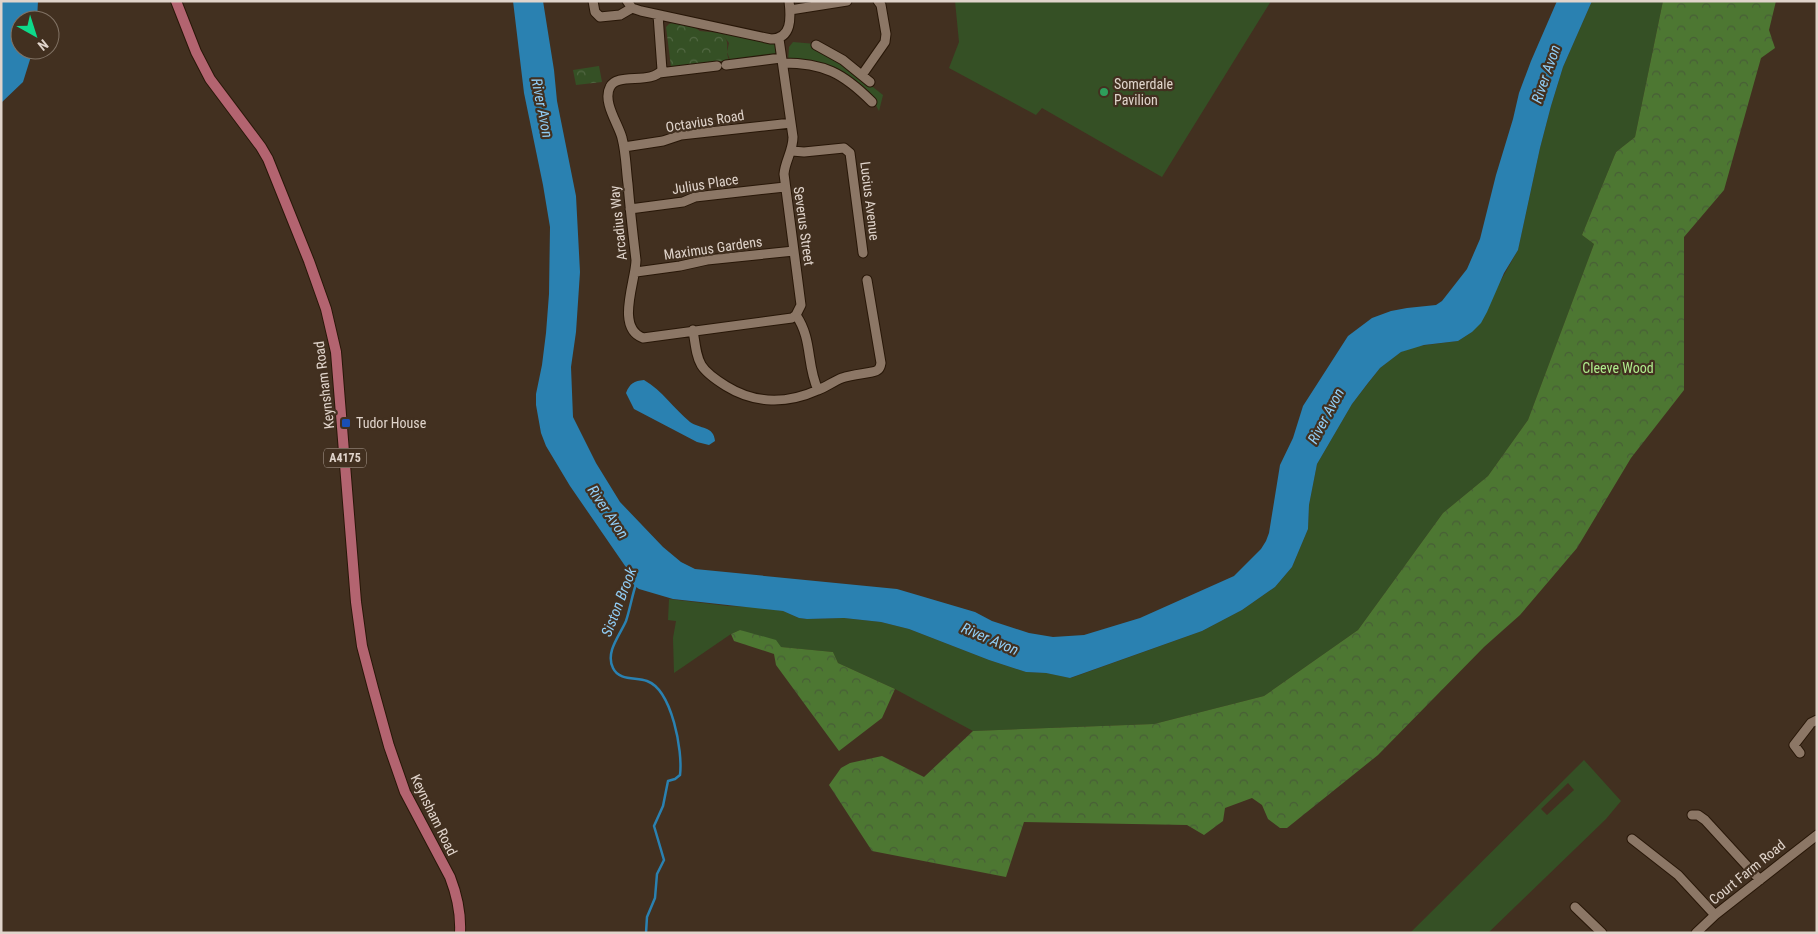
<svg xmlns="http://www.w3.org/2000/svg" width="1818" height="934" font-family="'Roboto Condensed',sans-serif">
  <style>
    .grass { fill: #355025; fill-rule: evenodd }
    .forest { fill: url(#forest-crowns) }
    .park { fill: url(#park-crowns) }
    .water { fill: #2a81b1 }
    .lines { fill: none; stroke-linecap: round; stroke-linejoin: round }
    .stream { stroke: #2a81b1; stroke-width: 2.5 }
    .minor-casing { stroke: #281708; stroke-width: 11 }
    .major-casing { stroke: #281708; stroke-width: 12 }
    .minor { stroke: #8c7766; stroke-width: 9 }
    .major { stroke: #b36470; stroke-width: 10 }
    .leisure-dot { fill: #2e9e5b; stroke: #423020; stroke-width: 2 }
    .transit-dot { fill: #1a4fb4; stroke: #423020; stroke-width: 2 }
    .labels { text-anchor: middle; stroke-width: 4.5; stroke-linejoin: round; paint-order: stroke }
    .shield { fill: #423020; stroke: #b1a398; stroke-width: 1 }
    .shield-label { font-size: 12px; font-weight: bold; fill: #e0d4cb }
    .poi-label { font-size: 14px; fill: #e0d4cb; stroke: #423020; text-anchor: start }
    .street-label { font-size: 14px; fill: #e0d4cb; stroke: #423020 }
    .park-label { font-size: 14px; fill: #b0ed8d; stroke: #423020 }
    .water-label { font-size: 15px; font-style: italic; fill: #91cdf5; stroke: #423020 }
  </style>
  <defs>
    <pattern id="forest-crowns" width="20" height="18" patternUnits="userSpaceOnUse" patternTransform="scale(1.25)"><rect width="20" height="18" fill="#4d7732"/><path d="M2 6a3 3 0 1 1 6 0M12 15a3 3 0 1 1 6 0" fill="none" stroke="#485e37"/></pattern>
    <pattern id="park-crowns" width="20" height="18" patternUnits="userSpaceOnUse" patternTransform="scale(1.25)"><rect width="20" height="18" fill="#355025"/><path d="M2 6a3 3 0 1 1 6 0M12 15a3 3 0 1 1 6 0" fill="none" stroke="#526843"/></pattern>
  </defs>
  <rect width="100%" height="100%" fill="#423020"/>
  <path class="grass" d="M955 1H1271L1162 177 1042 108 1036 115 949 68 959 42Z
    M1592 1H1663L1635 137 1616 152 1582 235 1594 244 1528 420 1488 476 1443 513 1358 630 1264 696 1154 724 973 731 895 689 838 663 833 652 780 647 740 630 731 634 674 673 673 638 676 621 668 620 669 599 728 606 754 607 783 611 799 618 807 619 844 618 881 622 909 629 989 660 1026 672 1046 673 1071 678 1202 631 1242 610 1275 587 1292 567 1308 529 1309 505 1317 464 1352 404 1380 368 1401 352 1411 347 1458 341 1472 332 1518 250 1540 148 1551 106 1563 67Z
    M720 31 775 43 776 55 730 60 727 52 729 43Z
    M793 42 816 44 814 50 840 61 883 95 879 111 871 96 824 65 812 61H788L789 47Z
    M1584 760 1621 801 1606 819 1488 933H1410ZM1568 783 1574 790 1547 815 1541 809Z"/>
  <path class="forest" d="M1663 1H1776L1769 30 1775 48 1761 58 1724 190 1684 237V390L1631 458 1577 548 1520 615 1484 647 1378 755 1287 828H1280L1268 819 1262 805 1252 798 1225 808 1223 821 1204 835 1187 825 1024 822 1006 877 872 851 829 785 841 768 850 763 882 756 924 777 973 731 1154 724 1264 696 1358 630 1443 513 1488 476 1528 420 1594 244 1582 235 1616 152 1635 137Z
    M740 630 776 640 781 647 833 652 838 663 895 689 882 718 839 751 776 665 774 654 734 641 731 634Z"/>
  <path class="park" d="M672 23 689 24 700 31 721 33C732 43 724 48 729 60L671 67 666 27 669 24Z
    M599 66 602 82 576 85 573 70Z"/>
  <path class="water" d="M1 1H38L37 20H20V50H33L23 82 1 103Z
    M513 1H543L554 70 557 101 576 196 580 272 576 332 571 367 573 417 596 463 620 502 663 547 681 562 695 569 897 589 975 612 992 621 1029 633 1053 637 1084 635 1140 618 1234 576 1261 549 1266 541 1269 533 1280 465 1293 438 1303 406 1348 336 1372 318 1391 311 1407 308 1436 305 1442 301 1467 269 1480 239 1496 175 1513 119 1519 93 1531 61 1557 1H1592L1563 67 1551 106 1540 148 1518 250 1504 273 1487 312 1481 323 1472 332 1458 341 1424 345 1401 352 1380 368 1368 383 1352 404 1317 464 1309 505 1308 529 1292 567 1275 587 1242 610 1202 631 1070 678 1046 673 1026 672 989 660 909 629 881 622 844 618 807 619 799 618 783 611 673 599 639 589C633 585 632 583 632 576L570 486 546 446 541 433 536 405V394L542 365 546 333 549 294 550 227 543 185 524 93Z
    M644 380C662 390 674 409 690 422 700 429 714 426 715 441L709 445 697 442 634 409 626 393C630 383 634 381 644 380Z"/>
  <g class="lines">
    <path class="stream" d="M636 584C632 596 630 609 626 621 620 635 605 652 613 668 619 681 636 677 647 681 672 690 683 751 680 775L675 779 668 781 663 806 654 826 664 860 657 874 655 898 647 917 646 933"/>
    <defs>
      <path id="minor" d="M593 1 595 12 600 17 620 15 632 8
        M627 1 632 8 641 11 771 39C792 39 791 18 789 1
        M790 10 847 1
        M658 15 662 70C651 85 617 72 610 87 602 102 619 125 622 138 626 153 626 169 628 184 630 209 633 235 636 260 636 280 615 328 643 338L792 318 796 315
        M779 39 793 137C793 151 785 161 784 174L801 305 796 315C813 340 806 364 818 390
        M816 45 843 60 870 82
        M783 63C824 63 843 73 872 102
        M726 65 781 58
        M659 73 717 66
        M862 75 885 42 886 34 881 5 878 1
        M624 147 663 141 681 135 791 123
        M792 151 804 152 844 148 850 153 863 253
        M630 209 683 202 695 197 785 187
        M636 272 680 266 707 260 794 251
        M693 330C698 363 697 368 726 386 755 404 787 404 818 390 826 387 834 381 842 378 852 375 862 374 872 372 878 371 880 369 881 363L867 280
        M1800 753 1794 745 1811 723 1817 720
        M1692 815H1698L1705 820 1760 880
        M1632 839 1678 875 1715 915
        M1575 907 1602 933
        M1696 933 1715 915 1817 835"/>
      <path id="major" d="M176 1 196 52 210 79 261 147 268 159 309 261 326 309 336 352 356 602 362 646 373 688 389 746 405 792 450 877C457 895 461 914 460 933"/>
    </defs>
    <use href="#minor" class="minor-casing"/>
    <use href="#major" class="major-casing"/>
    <use href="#minor" class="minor"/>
    <use href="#major" class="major"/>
  </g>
  <circle class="leisure-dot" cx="1104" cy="92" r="5"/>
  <rect class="transit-dot" x="341" y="418" width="10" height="10" rx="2.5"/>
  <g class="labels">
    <rect class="shield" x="324" y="448.5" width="42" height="19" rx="4"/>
    <g class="shield-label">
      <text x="345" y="462">A4175</text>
    </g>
    <g class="poi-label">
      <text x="1114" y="89">Somerdale<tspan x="1114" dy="16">Pavilion</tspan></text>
      <text x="356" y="428">Tudor House</text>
    </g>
    <g class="street-label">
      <text transform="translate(705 121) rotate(-9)" y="5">Octavius Road</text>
      <text transform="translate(705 184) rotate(-9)" y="5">Julius Place</text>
      <text transform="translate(870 201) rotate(83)" y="5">Lucius Avenue</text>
      <text transform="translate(618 223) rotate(-96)" y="5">Arcadius Way</text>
      <text transform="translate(804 226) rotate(82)" y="5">Severus Street</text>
      <text transform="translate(713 248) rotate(-8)" y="5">Maximus Gardens</text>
      <text transform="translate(324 385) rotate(-97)" y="5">Keynsham Road</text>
      <text transform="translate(434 815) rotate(64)" y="5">Keynsham Road</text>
      <text transform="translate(1747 872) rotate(-39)" y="5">Court Farm Road</text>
    </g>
    <g class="park-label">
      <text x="1618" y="373">Cleeve Wood</text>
    </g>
    <g class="water-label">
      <text transform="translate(1546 74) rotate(-71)" y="5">River Avon</text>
      <text transform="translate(542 108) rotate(79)" y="5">River Avon</text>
      <text transform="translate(1326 416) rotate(-62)" y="5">River Avon</text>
      <text transform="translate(608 512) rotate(56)" y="5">River Avon</text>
      <text transform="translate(619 602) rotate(-69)" y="5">Siston Brook</text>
      <text transform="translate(990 639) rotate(23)" y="5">River Avon</text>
    </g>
  </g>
  <rect width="1818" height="934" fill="none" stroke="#e0d4cb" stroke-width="5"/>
  <g transform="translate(35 35) rotate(141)"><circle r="24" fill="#423020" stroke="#817264"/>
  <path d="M0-4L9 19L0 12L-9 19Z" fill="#0ed98a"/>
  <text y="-8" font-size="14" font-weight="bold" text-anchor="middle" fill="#e0d4cb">N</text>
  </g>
</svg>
